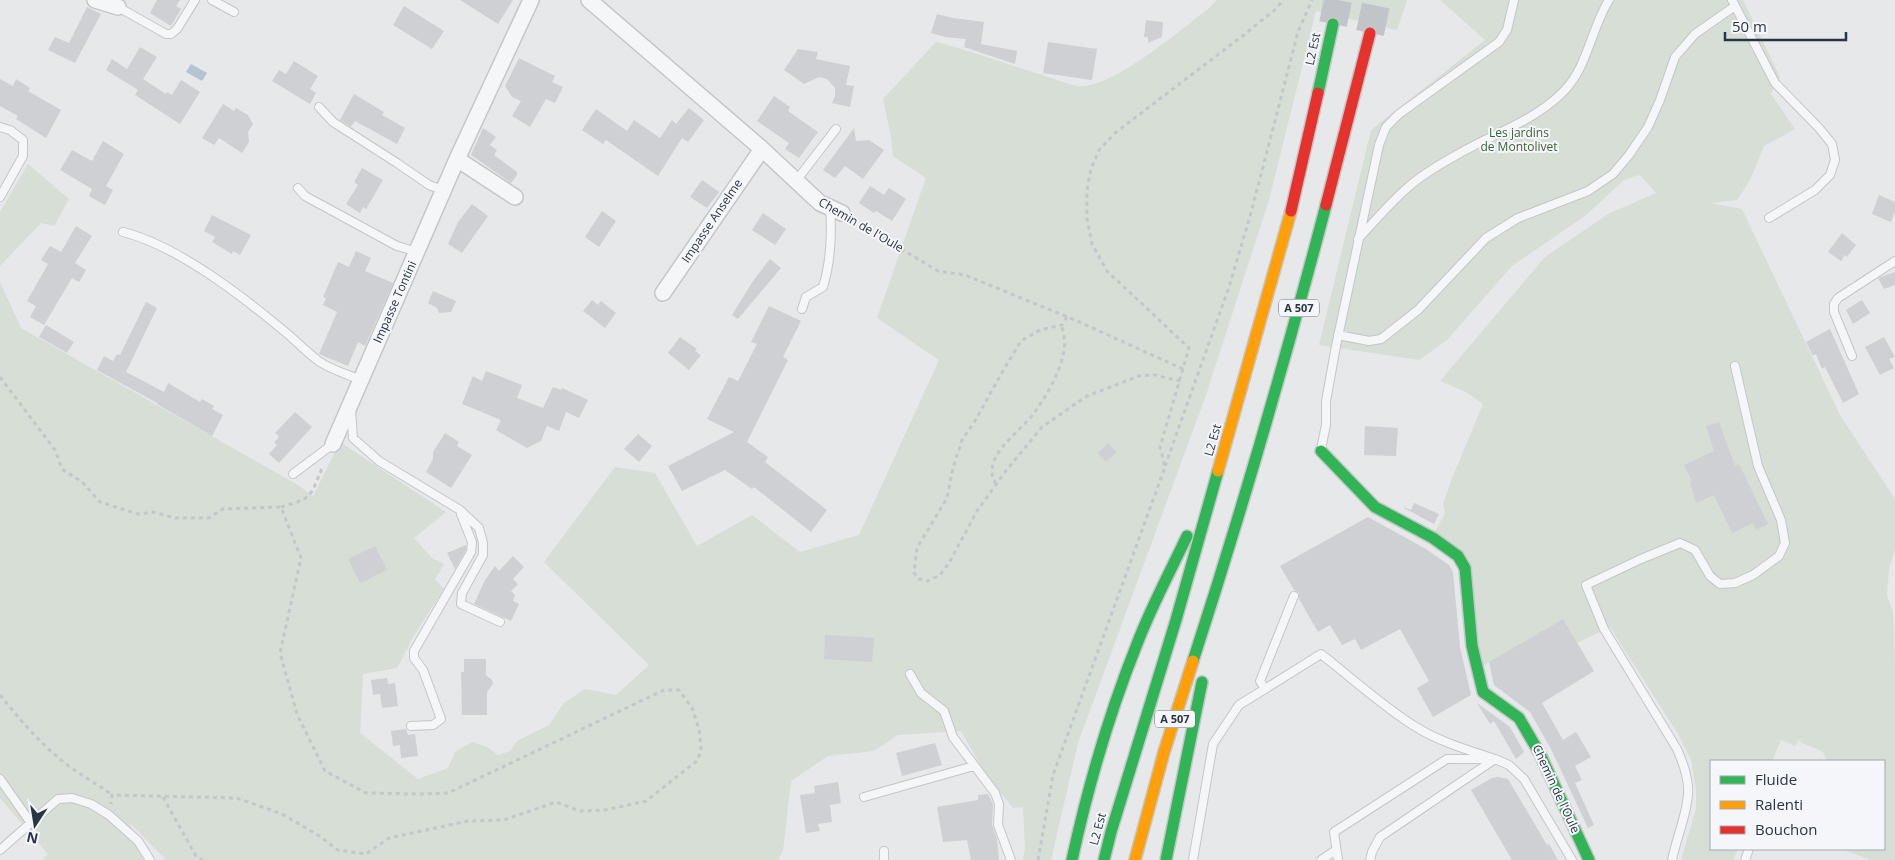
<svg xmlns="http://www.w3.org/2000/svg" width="1895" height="860" font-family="'Open Sans',sans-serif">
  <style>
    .green { fill: #d6ded6 }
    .water { fill: #b4c4d5 }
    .building { fill: #ced0d3 }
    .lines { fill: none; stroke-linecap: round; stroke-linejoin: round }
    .highway-tunnel { stroke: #c1c4c9; stroke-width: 28; stroke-dasharray: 28 14; stroke-linecap: butt }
    .lane-casing { stroke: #c4c6c8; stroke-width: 10 }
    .street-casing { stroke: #c4c6c8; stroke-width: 18 }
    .fast-casing { stroke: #c4c6c8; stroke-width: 14 }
    .slow-casing { stroke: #c4c6c8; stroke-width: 14 }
    .jam-casing { stroke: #c4c6c8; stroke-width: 14 }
    .path { stroke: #c5c6ca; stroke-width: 3; stroke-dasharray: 4 4; stroke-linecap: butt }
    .lane { stroke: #f5f6f7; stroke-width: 8 }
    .street { stroke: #f5f6f7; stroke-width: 15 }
    .fast { stroke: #30b455; stroke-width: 11 }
    .slow { stroke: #ff9f0a; stroke-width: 11 }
    .jam { stroke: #e5322d; stroke-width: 11 }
    .labels { text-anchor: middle; stroke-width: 4; stroke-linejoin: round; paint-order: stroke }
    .shield { fill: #f4f6f9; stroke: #676e7b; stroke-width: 1 }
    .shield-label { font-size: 11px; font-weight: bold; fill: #2b3445 }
    .street-label { font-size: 12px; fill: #2b3445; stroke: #f4f6f9 }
    .park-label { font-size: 12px; fill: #3f6138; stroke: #f4f6f9 }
  </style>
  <rect width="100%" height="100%" fill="#e6e8ea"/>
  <path class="green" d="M1217 0H1407L1397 30 1316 11 1269 200 1206 395 1078 743 1051 860H1023L1025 848 1023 807 1013 808 986 775 961 731 898 735 874 751 828 756 791 781 783 851 778 860H166L130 823 143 860H42L48 854 0 798V282L21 328 298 485 313 496 340 442 446 512 414 538 432 558 444 564 435 579 444 589 413 637 397 668 363 674 360 733 418 779 448 768 455 752 472 742 487 747 498 755 510 751 517 741 549 725 564 703 585 689 616 695 649 665 544 562 615 467 655 473 697 546 752 515 800 552 859 535 939 360 877 318 926 178 893 156 891 137 883 99 936 42C973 51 1008 65 1045 76 1055 79 1067 84 1078 86 1111 90 1180 30 1207 10Z
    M1440 0H1743L1780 77 1771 94 1795 129 1764 146 1750 180 1737 200 1710 203 1742 209 1840 415 1895 499V550L1889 568 1887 595 1893 612 1895 667V860H1870L1842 849H1884V761H1827L1823 752 1798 741 1795 746 1781 740 1772 761H1711V849H1738L1733 860H1681L1696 809V790L1691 760 1678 734 1610 627 1577 643 1563 619 1481 667 1470 565 1435 532 1445 513 1443 504 1453 476 1483 404 1466 392 1440 381 1545 257 1608 214 1656 193 1640 175 1624 180 1585 216 1512 266 1447 340 1419 360 1319 345 1371 130 1485 40Z
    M28 164 69 199 54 226 41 223 0 266V212Z"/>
  <path class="water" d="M191 64 207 73 202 81 186 72Z"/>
  <path class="building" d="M157 0H180L176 6 181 9 171 26 150 13Z
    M460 0H513L498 24Z
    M404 6 444 31 432 49 393 25Z
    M87 7 101 14 75 63 48 50 55 37 69 43Z
    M937 14 953 18 984 22 981 44 1017 51 1015 64 964 47 966 39 945 37 931 33Z
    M1146 20 1163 22 1162 37 1148 43V37H1144Z
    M1048 42 1097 49 1092 80 1043 73Z
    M140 47 157 57 143 79 166 94 167 92 172 95 181 80 200 92 180 124 135 95 138 90 106 70 112 59 127 69Z
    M798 49 818 52 816 59 850 66 846 85 854 86 850 107 832 103 835 96V88L827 79 819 77 804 84 784 70Z
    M519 58 555 76 552 82 563 87 555 103 546 99 530 127 512 116 521 101 512 97 505 86Z
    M294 61 318 76 310 89 316 93 310 104 272 81 279 70 286 74Z
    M0 79 13 86 16 79 30 88 28 91 61 110 46 138 16 119 18 116 0 106Z
    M354 94 384 112 382 115 405 128 397 144 355 121 351 127 340 120Z
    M774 96 790 107 788 111 818 132 799 158 785 149 789 143 757 121Z
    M223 104 234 111 236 108 248 115 253 124 248 132 249 142 242 153 219 138 214 145 202 138Z
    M689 108 704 120 688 142 682 138 658 176 606 140 603 144 582 130 596 109 627 131 634 120 660 138 672 120 676 124Z
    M483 128 496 137 490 145 497 150 494 155 517 172V175L511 183 471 155Z
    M854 128 856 141 869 140 884 150 863 179 845 166 835 178 823 170Z
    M103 141 124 154 106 186 113 190 105 205 89 196 92 189 60 170 72 150 92 161Z
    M362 168 383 180 366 209 363 207 360 213 346 204 358 185 354 182Z
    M702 180 719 192 707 208 690 197Z
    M870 186 884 195 889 188 906 199 892 221 876 211 874 213 859 203Z
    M1879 195 1895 202V211L1891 222 1872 214Z
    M472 204 488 216 462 253 448 244 458 222Z
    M602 211 616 221 599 247 585 237Z
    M763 213 786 229 775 245 752 230Z
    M212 215 251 235 240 255 233 251 232 254 212 242 215 237 204 231Z
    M76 226 92 236 75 263 86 270 79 282 72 278 44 325 30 317 36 306 27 301 48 264 41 260 50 246 61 252Z
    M1842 233 1856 245 1847 257 1845 255 1841 261 1828 252Z
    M356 251 371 258 365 271 393 283 365 346 358 342 348 366 319 354 337 312 323 305 326 298 323 297 338 262 349 267Z
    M770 259 781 268 738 319 732 315 753 281Z
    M1895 272V285L1884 289 1878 278Z
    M433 291 456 301 451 312 439 313 437 308 428 303Z
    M592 300 598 305 601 301 616 313 605 328 583 311Z
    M1862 300 1870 313 1853 324 1846 310Z
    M146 302 157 308 126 372 164 392 168 383 200 402 202 399 214 406 212 409 223 415 212 436 157 404V403L97 370 104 356 113 361 117 354 120 355Z
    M769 306 801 321 783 357 788 360 747 442 768 457 765 462 827 510 811 532 754 487 752 489 725 470 682 491 668 466 734 432 707 419 729 377 738 381 757 344 751 342Z
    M46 325 74 342 67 353 39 337Z
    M1830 329 1859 394 1843 403 1825 367 1822 369 1816 354 1813 356 1806 342Z
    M680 337 697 349 695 351 701 355 689 370 668 353Z
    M1884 337 1895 357 1889 359 1894 368 1880 375 1865 347Z
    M486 371 522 385 517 398 543 408 553 387 561 390 562 388 588 400 579 418 566 412 559 431 547 426 541 441 527 448 496 430 501 420 462 404 473 376 482 381Z
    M295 412 312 427 279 463 269 454 277 445 274 442 279 437 275 433Z
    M1719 422 1735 466 1739 464 1768 524 1756 530 1753 523 1732 533 1714 495 1696 503 1690 482 1692 481 1684 465 1714 451 1706 426Z
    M1365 426 1398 428 1396 456 1364 455Z
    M445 433 459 442 457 446 472 455 451 488 426 472 433 459V452Z
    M638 434 652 446 639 462 624 449Z
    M1108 443 1117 452 1106 462 1098 453Z
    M1414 503 1439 514 1434 524 1404 508V507L1411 510Z
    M1368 517 1426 549 1449 565 1453 572 1460 647 1471 695 1433 717 1417 688 1429 681 1400 629 1361 650 1355 639 1342 645 1330 625 1318 632 1299 599V593L1294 590 1280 566Z
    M466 545V550L455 569 447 553Z
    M375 546 387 570 360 583 348 559Z
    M513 556 524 567 513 579 518 584 511 591 515 595 513 601 519 604 511 621 474 604 485 580 495 566 499 571Z
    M1563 619 1594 671 1542 703 1563 740 1576 732 1591 757 1575 766 1582 780 1575 783 1594 825 1588 828 1551 749 1530 712 1494 685 1489 662Z
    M825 635 874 638 872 662 824 659Z
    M464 659H486V675L492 680 493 684 487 692V715H462L461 672H464Z
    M387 678 388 684 395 683 398 706 382 708 380 694 373 695 371 680Z
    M1477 703 1510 727 1524 752 1516 759 1494 721 1490 724Z
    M406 729 408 735 415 734 418 756 401 758 400 745 393 746 391 731Z
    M935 743 942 765 902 776 896 753Z
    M1498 777 1508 779 1547 845 1549 844 1558 860H1512L1471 790 1492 778Z
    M838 782 841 803 830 805 832 822 818 824 820 831 806 833 800 795 815 793 814 786Z
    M988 794 993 804 992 825 997 839 999 860H971L967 840 943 842 937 807 978 800V795Z"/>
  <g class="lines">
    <path class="highway-tunnel" d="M1333 24 1338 0
      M1370 33 1377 0"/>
    <defs>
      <path id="lane" d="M212 0 234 12
        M1732 0 1775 83 1819 128 1832 144 1835 160 1830 175 1815 190 1769 218
        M118 7 166 34H171L177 29 195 0
        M319 107 333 122 397 163 429 185 437 188 446 186
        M0 127 10 130 23 140V156L0 197
        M796 181 836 129
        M298 188 305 196 397 246 411 250 417 248
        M123 232C179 246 246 299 290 336 299 344 307 352 316 359 328 369 347 374 361 380
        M1358 239C1374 222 1389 204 1406 189 1419 177 1437 166 1453 157 1489 135 1534 122 1564 91 1588 66 1591 29 1609 0
        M802 309 806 297 823 287C831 261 832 234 830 207
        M1338 335 1369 341 1381 339 1418 310 1486 238 1518 218 1588 191 1613 174 1629 155 1648 127 1660 100 1675 57 1695 34 1735 6
        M1852 356 1834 312V304L1838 298 1895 261
        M351 410 353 438 379 461 460 510 479 528 483 543V555L462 593 461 604 500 622
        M1321 449 1326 425V401L1336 346 1379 145 1386 127 1399 114 1499 42 1507 30 1514 0
        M293 474 333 444
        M1294 596 1260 681 1265 689 1321 654C1352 678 1382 706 1416 727 1440 742 1468 750 1495 759
        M910 674 921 693 944 711 953 737 995 793 999 804 998 825 1011 860
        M411 726 433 725 441 719 423 670 414 658V651L471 552 472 542 461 514
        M0 779 31 823
        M864 797 974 766
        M0 850 58 799 72 798 91 804 109 815 138 841 150 860
        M884 851V860
        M1193 860 1213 744 1239 705 1265 689
        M1321 860 1336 850
        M1338 860 1334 832 1447 759H1488
        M1370 860 1372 852 1380 837 1495 759 1509 765 1524 779 1572 860
        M1672 860C1676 840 1684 822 1687 802 1691 784 1684 765 1677 749L1604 629 1586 585 1641 559 1680 543 1695 550 1710 576 1720 584 1735 583 1753 575 1779 556 1785 543 1781 520 1758 466 1735 366
        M1745 860 1749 849"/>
      <path id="street" d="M95 0 118 7
        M589 0 762 149 820 203 842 213
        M457 159 515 197
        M663 293 762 149
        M333 444 457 159 531 0"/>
      <path id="fast" d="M1318 93 1333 24
        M1321 451 1375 507 1433 538 1458 556 1465 568 1472 646 1483 692 1519 718 1540 754 1589 860
        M1193 661C1242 510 1286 358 1326 205
        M1072 860C1088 786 1109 714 1137 644 1151 607 1170 572 1187 536
        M1104 860 1111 832 1176 620 1218 471
        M1166 860 1202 682"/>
      <path id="slow" d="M1218 471 1291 211
        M1135 860 1164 752 1193 661"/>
      <path id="jam" d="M1326 205 1370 33
        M1291 211 1318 93"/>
    </defs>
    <use href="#lane" class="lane-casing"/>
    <use href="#street" class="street-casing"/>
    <use href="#fast" class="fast-casing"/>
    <use href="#slow" class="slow-casing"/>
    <use href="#jam" class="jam-casing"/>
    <path class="path" d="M853 220 938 271 965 275 1075 320 1183 369
      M1067 317 1062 325 1040 330 1021 341 1004 369 975 421 962 440 953 468 947 498 917 548 914 573 919 579 928 581 940 575 949 563 977 511 1005 472 1042 427 1087 396 1139 376 1155 375 1180 381
      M0 377 55 450 62 469 82 482 100 502 138 514 153 512 175 518H209L223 509 281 507 301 558 280 653 297 714 325 771 366 793 420 794 448 793 664 690H679L692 708 699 729 701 748 698 760 646 801 605 810 580 811 556 802 504 820 468 821 389 838 366 854 338 850 318 835 282 814 237 798 112 795 111 804
      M1165 466 1229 287 1251 213 1298 32 1312 0
      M996 484C979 457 1021 432 1034 413 1047 395 1060 373 1064 351 1066 343 1063 333 1062 325
      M281 507C314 498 310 496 323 466
      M0 695C21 721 43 747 70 767 84 777 99 785 112 795
      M163 797 196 856 202 860
      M1038 860 1053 775 1165 467 1160 447 1189 348 1107 271 1092 244 1087 219V190L1091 169 1099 150 1115 133 1245 34 1277 8 1283 0"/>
    <use href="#lane" class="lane"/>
    <use href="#street" class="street"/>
    <use href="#fast" class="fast"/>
    <use href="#slow" class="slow"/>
    <use href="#jam" class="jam"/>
  </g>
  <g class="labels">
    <g class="shield">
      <rect x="1279" y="299.5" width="40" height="17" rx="4"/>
      <rect x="1155" y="710.5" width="40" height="17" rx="4"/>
    </g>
    <g class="shield-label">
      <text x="1299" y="312">A 507</text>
      <text x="1175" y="723">A 507</text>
    </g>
    <g class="street-label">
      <text transform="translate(1313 49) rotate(-78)" y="4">L2 Est</text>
      <text transform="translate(712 221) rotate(-56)" y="4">Impasse Anselme</text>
      <text transform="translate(861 225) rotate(30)" y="4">Chemin de l'Oule</text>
      <text transform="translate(395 302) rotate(-66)" y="4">Impasse Tontini</text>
      <text transform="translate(1213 440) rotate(-74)" y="4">L2 Est</text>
      <text transform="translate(1556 789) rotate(65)" y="4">Chemin de l'Oule</text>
      <text transform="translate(1098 829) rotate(-75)" y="4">L2 Est</text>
    </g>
    <g class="park-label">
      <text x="1519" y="137">Les jardins<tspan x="1519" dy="14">de Montolivet</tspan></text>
    </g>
  </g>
  <rect x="1710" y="760" width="175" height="90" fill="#f4f6f9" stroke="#a4a8b1"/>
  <rect x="1720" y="776" width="25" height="8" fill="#30b455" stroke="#a4a8b1"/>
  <text x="1755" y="785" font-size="15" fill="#2b3445">Fluide</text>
  <rect x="1720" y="801" width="25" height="8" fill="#ff9f0a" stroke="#a4a8b1"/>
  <text x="1755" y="810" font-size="15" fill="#2b3445">Ralenti</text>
  <rect x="1720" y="826" width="25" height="8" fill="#e5322d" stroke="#a4a8b1"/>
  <text x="1755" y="835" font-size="15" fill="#2b3445">Bouchon</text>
  <g transform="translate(35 825) rotate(192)" stroke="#f4f6f9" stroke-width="4" paint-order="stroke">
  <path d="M0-4L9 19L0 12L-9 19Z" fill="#2b3445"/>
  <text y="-8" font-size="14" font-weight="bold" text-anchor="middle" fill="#2b3445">N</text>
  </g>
  <path d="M1725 32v8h121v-8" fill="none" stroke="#2b3445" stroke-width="2.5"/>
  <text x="1732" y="32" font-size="15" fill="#2b3445" stroke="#f4f6f9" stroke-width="4" paint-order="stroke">50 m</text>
</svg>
